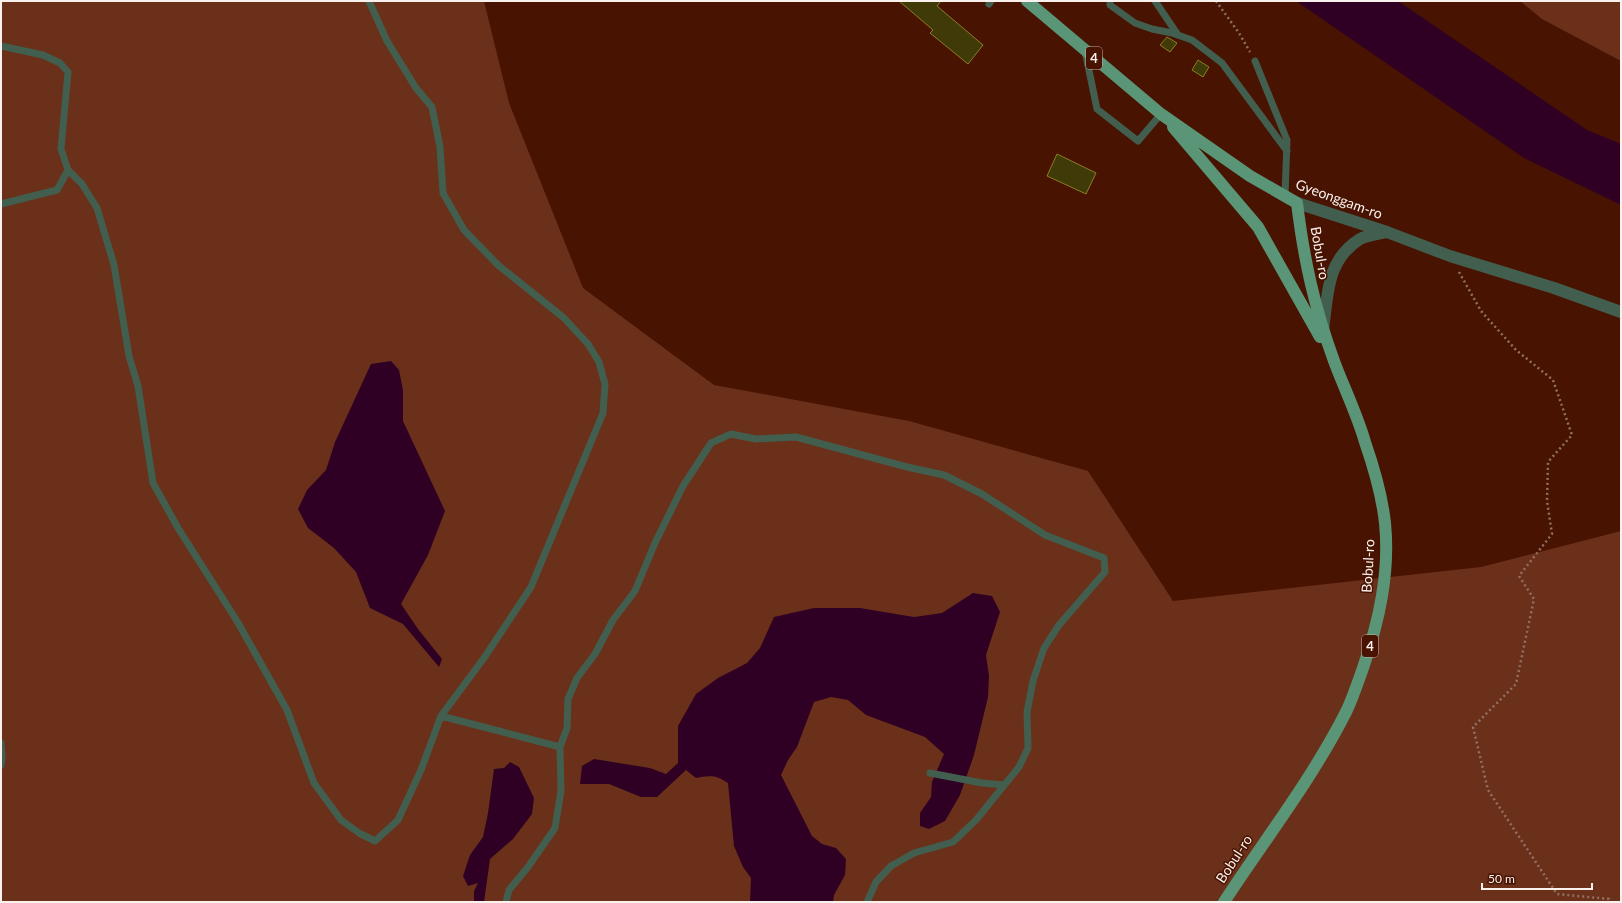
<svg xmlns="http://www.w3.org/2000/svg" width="1622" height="903" font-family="Lato,sans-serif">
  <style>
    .green { fill: #6b301a }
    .water { fill: #300024 }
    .building { fill: #403908; stroke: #8b7e25 }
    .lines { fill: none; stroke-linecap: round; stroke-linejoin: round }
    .path { stroke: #927063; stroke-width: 2.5; stroke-dasharray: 2 3; stroke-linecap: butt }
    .service { stroke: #425e4f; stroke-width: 7 }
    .tertiary { stroke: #425e4f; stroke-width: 12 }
    .primary { stroke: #599576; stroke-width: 12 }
    .labels { text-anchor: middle; stroke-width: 3; stroke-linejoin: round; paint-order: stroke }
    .shield { fill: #481300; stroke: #c5aea7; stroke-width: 1 }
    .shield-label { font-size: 13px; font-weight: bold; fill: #faf1ee }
    .street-label { font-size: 14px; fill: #faf1ee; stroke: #481300 }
  </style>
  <rect width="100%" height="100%" fill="#481300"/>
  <path class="green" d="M1 1H484L509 103 583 288 714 385 909 421 1088 471 1173 601 1481 567 1621 531V902H1Z
    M1520 1H1621V61L1542 19Z"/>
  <path class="water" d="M1296 1H1398L1587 130 1621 144V205L1524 158Z
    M391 361 399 370 403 390V421L445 511 428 555 401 604 418 629 442 659 439 667 403 624 370 608 356 572 334 548 308 528 298 509 307 490 326 470 335 442 371 364Z
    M973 593 992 596 1000 612 986 655 989 676 988 697 974 755 960 795 945 821 929 829 920 826V813L931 797 932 782 944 754 925 737 866 715 848 700 831 697 814 702 797 747 788 760 781 775 812 836 822 844 836 848 846 859 845 875 834 895 833 902H750L751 878 743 867 734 846 728 783C717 775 709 775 696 778L686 770 657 797H641L609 784H580L582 766 594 759 650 768 666 774 678 763V726L696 694 718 678 747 663 760 648 774 617 814 608H860L914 617 942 613Z
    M510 762 519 767 534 798 532 814 513 839 490 859 484 902H474V891L478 883 468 886 463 876 470 855 483 837 488 813 494 769 504 768Z"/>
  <path class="building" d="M899 1H941L937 6 983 45 968 64 930 33 933 30Z
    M1167 37 1177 43 1170 52 1160 45Z
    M1198 60 1209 67 1203 77 1192 70Z
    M1057 154 1096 173 1086 194 1047 176Z"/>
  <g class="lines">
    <path class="path" d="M1216 1 1239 33 1250 52
      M1459 272 1481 311 1516 350 1553 380 1572 435 1548 462 1547 501 1552 534 1519 576 1534 599 1516 684 1473 727 1488 790 1557 894 1609 899 1610 902"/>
    <path class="service" d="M1110 1V5L1135 23 1152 29 1172 33 1192 40 1222 63 1287 151
      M1155 1 1178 35
      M989 4 991 1
      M1 46 43 55 60 63 68 72 61 149 68 170
      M1085 51 1097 109 1138 141 1161 114
      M1255 61 1287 140 1285 196
      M1 204 57 190 68 170 82 184 97 208 114 265 129 356 138 386 153 483 178 528 237 621 287 710 314 783 341 820 359 833 375 841 398 820 421 770 441 716 484 658 531 587 603 413 605 384 599 362 588 344 564 318 498 265 464 230 443 193 440 147 432 107 416 88 387 41 369 1
      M441 716 560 747 561 791 555 828 528 867 509 890 506 902
      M1 743 2 759 1 765
      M560 747 567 728 568 699 577 678 595 654 613 620 635 591 655 543 683 486 711 443 731 434 756 439 796 437 907 467 944 475 982 494 1045 535 1104 558 1105 572 1059 625 1044 648 1033 681 1027 712 1028 748 1019 767 976 820 953 842 914 853 891 866 876 882 867 902
      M930 773 982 783 1004 785"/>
    <path class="tertiary" d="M1297 203 1387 232 1450 256 1554 288 1621 312
      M1323 330C1328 295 1326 260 1360 239 1368 235 1379 234 1387 232"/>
    <path class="primary" d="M1027 1 1161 114 1250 176 1297 203C1304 260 1314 306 1334 361 1344 388 1357 414 1365 442 1374 468 1382 495 1385 523 1390 573 1379 621 1363 668 1358 682 1353 697 1347 710 1313 778 1265 839 1224 902
      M1173 127 1258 227 1320 337"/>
  </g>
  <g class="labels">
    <g class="shield">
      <rect x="1086" y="47" width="16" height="22" rx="3"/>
      <rect x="1362" y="635" width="16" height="22" rx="3"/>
    </g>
    <g class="shield-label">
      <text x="1094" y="63">4</text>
      <text x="1370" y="651">4</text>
    </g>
    <g class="street-label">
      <text transform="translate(1339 199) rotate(20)" y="5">Gyeonggam-ro</text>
      <text transform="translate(1320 253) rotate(80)" y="5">Bobul-ro</text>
      <text transform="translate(1368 566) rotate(-87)" y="5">Bobul-ro</text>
      <text transform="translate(1234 859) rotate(-57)" y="5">Bobul-ro</text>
    </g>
  </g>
  <rect width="1622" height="903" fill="none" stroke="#faf1ee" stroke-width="4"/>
  <path d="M1482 883v6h110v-6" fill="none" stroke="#faf1ee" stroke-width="2"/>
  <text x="1488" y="883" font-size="12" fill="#faf1ee" stroke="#481300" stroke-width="3" paint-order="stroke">50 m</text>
</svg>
